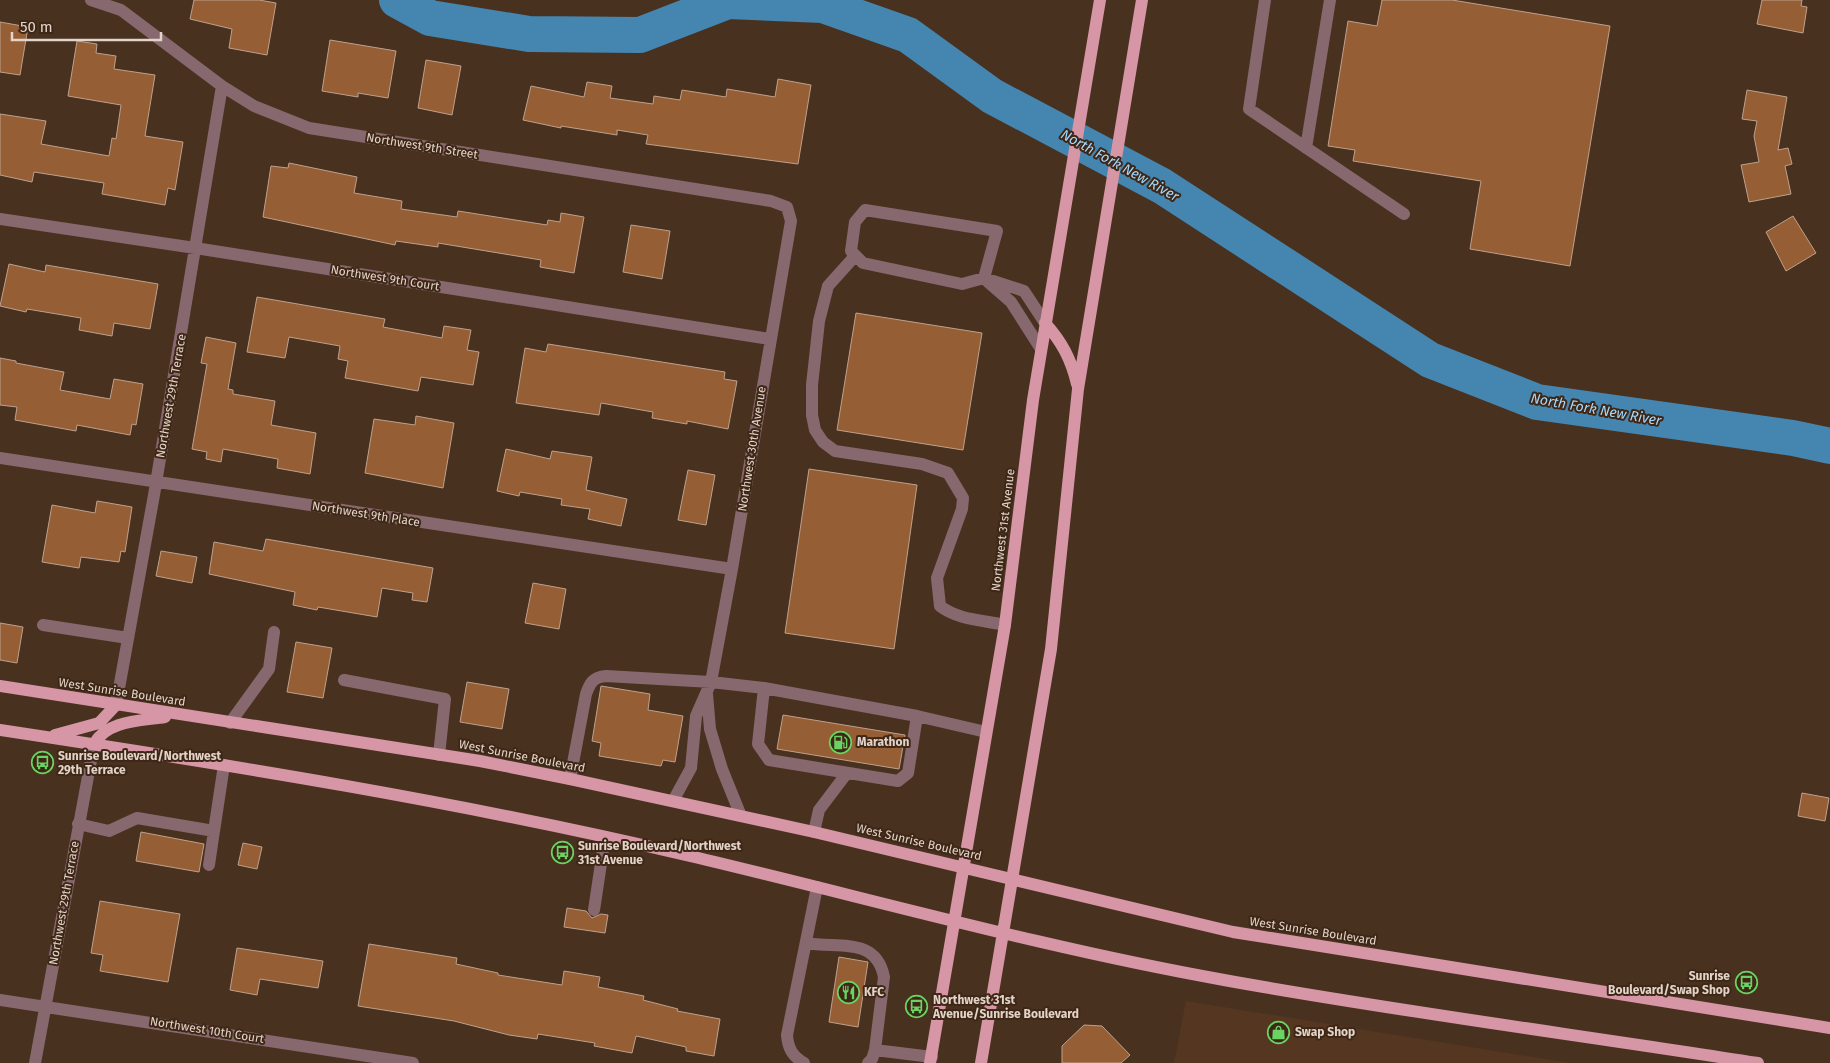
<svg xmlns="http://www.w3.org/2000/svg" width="1830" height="1063" font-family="'Fira Sans',sans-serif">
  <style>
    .built { fill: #553721 }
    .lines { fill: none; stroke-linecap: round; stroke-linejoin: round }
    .river { stroke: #4586b0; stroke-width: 36 }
    .building { fill: #965e34; stroke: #bea18d }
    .minor { stroke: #87686f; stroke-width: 12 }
    .major { stroke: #d696a6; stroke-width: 12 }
    .labels { text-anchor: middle; stroke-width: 4; stroke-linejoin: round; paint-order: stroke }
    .street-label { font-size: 12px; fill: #e3d4c9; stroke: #3e2716 }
    .poi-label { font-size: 12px; font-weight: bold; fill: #e3d4c9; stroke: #3e2716; text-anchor: start }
    .water-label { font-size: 14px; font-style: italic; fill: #a5d9fd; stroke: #3e2716 }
  </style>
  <rect width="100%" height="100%" fill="#493120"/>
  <path class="built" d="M1186 1001 1570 1063H1174Z"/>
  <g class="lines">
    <path class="river" d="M397 0 430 18 529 34 640 35 728 1 823 5 908 35 992 96 1162 186 1430 360 1537 402 1793 438 1830 446"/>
  </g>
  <path class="building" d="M194 0H259L276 3 267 55 229 48 232 29 190 19Z
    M1382 0H1452L1610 26 1570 266 1470 249 1481 181 1353 161 1355 150 1328 146 1348 21 1377 26Z
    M1762 0H1802L1801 6 1807 7 1803 33 1757 24Z
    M0 22 28 27 20 75 0 72Z
    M330 40 396 51 388 98 358 93V97L322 91Z
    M77 41 97 44 96 53 116 56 114 69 155 75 145 136 183 142 175 190 168 188 165 205 102 194 104 183 34 172 32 182 0 175V114L46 121 41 144 109 156 112 138 116 139 121 105 68 96Z
    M426 60 461 66 452 115 418 108Z
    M778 79 811 85 798 164 646 144 648 135 617 130V135L561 126V128L523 120 531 86 584 97 587 82 612 86 610 98 653 104 654 96 680 100 682 90 726 97 727 89 775 97Z
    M1747 90 1787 97 1778 150 1788 148 1792 164 1785 166 1791 194 1749 202 1741 165 1759 162 1754 136 1757 121 1742 119Z
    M289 163 357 177 354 193 402 201 401 209 457 217 458 211 547 225 548 220 560 222 561 213 584 217 574 273 540 267 541 260 438 243V247L396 241 395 245 263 217 271 166 288 168Z
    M1793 216 1816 253 1786 271 1766 232Z
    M631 225 670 231 662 279 623 272Z
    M9 264 45 272 46 265 158 284 150 329 114 323 112 336 79 330 81 318 27 309 26 312 0 306Z
    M257 297 385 319 383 327 442 338 444 326 471 330 467 350 479 352 473 385 421 377 418 391 345 378 348 361 338 359 340 346 289 337 285 358 247 352Z
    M856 313 982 333 963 450 837 430Z
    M206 337 236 343 228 389 233 390V394L275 401 271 425 316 433 310 474 277 468 278 459 223 449 221 462 206 459 207 452 192 449 207 364 201 363Z
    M548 344 725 372 724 379 737 381 728 429 687 421V424L652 418 653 412 601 403 599 415 516 403 525 348 546 352Z
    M0 358 16 361V363L64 372 60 390 110 399 114 379 143 384 136 425 132 424 130 435 77 425 76 431 15 420 17 407 0 405Z
    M416 416 454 423 443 488 365 473 374 419 415 425Z
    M506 449 550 459 552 451 592 457 586 490 627 499 621 526 588 519 590 509 561 505 562 499 520 492 519 496 497 491Z
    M809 469 917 485 894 649 785 633Z
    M688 470 715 475 706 525 678 520Z
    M97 501 132 507 125 552 121 551 119 562 81 557 79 568 42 562 52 505 95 513Z
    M266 539 433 568 427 602 412 600 413 593 382 588 377 617 318 607 317 610 293 605 295 592 209 574 214 542 263 551Z
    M161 551 197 557 192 583 156 576Z
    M533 583 566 589 559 629 525 623Z
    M0 623 23 627 17 663 0 660Z
    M296 642 332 648 323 698 287 692Z
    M467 682 509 689 502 729 460 722Z
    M601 686 650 694 648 710 683 716 675 762 663 760 661 766 599 756 601 743 592 741Z
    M783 715 905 735 899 769 777 749Z
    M1802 793 1829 798 1825 821 1798 816Z
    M141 832 204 844 199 872 136 861Z
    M243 843 262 847 257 869 238 865Z
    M100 901 180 914 168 982 100 971 103 955 91 953Z
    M567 908 586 911 592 918 601 914 608 915 605 933 564 927Z
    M369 944 457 958 456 964 498 973V975L562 985 564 971 600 977 598 987 644 996 643 1000 678 1009 677 1011 720 1019 714 1056 686 1051V1047L636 1036 632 1053 594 1046 595 1043 538 1034 537 1039 509 1035 454 1021 358 1006Z
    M237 948 323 961 318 988 260 979 257 995 230 990Z
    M839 957 868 962 858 1027 829 1022Z
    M1084 1025 1102 1026 1130 1055 1121 1063H1062V1046Z"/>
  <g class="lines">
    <path class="minor" d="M91 0 121 10 222 86 254 106 309 128 771 201 787 207 791 221 732 569 711 682 696 716 691 768 673 801
      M1265 0 1249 109 1404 214
      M1306 148 1330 0
      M0 219 195 248 770 339
      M855 256 828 286 819 321 812 385V415L815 430 823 442 835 451 922 464 948 473 963 498 962 509 937 578 940 606C958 620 983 620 1005 625
      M984 278 997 231 865 210 855 222 851 251 863 263 962 284 984 278 1024 291 1045 323
      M988 282 1011 302 1041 349
      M0 458 732 569
      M43 625 128 638
      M344 680 445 699 439 755
      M764 688 758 744 769 760 898 781 908 773 917 716
      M707 694 710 729 722 769 741 816
      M116 705 154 495 222 86
      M230 723 269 669 274 632
      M570 779 586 694C590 683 593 677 606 676L711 682 764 688 917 716 986 732
      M78 824 109 831 137 818 214 831 224 765
      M814 832 819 810 847 773
      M209 865 214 831
      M594 910 605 837
      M806 943C838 949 876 936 884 977L875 1050 872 1059 868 1063
      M0 1000 413 1063
      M875 1050 932 1057
      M35 1063 94 744
      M804 1063C792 1056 788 1048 787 1035L817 887"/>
    <path class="major" d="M1045 323C1062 342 1071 359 1077 384
      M0 686 480 761 570 779 814 832 1233 932 1830 1028
      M0 730C231 765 462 802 690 856 868 898 1044 948 1224 980 1401 1012 1580 1035 1758 1063
      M55 735 99 723 116 705
      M94 744C107 720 141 721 165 717
      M930 1063 1005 625 1033 400 1100 0
      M981 1063 1051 649 1078 389 1142 0"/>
  </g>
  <defs>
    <symbol id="fuel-ring" viewBox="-11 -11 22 22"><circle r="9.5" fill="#3e2716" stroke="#6ad363" stroke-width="1.5"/><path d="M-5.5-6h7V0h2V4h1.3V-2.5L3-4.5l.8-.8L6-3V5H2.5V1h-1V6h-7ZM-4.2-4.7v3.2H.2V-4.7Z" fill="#6ad363"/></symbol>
    <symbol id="bus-ring" viewBox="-11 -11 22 22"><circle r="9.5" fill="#3e2716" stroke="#6ad363" stroke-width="1.5"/><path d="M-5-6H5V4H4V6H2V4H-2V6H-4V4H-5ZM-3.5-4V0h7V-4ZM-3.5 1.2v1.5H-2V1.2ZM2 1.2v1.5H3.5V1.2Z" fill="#6ad363"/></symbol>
    <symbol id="restaurant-ring" viewBox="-11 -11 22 22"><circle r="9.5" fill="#3e2716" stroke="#6ad363" stroke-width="1.5"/><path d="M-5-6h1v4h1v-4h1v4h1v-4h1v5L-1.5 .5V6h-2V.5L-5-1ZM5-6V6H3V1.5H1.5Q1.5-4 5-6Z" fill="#6ad363"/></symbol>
    <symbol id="shop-ring" viewBox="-11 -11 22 22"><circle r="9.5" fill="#3e2716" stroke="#6ad363" stroke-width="1.5"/><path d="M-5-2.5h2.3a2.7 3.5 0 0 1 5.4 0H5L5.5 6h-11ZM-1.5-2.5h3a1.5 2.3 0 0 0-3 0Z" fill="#6ad363"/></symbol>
  </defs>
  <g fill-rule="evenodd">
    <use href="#fuel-ring" x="828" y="730" width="25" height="25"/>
    <use href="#bus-ring" x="30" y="750" width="25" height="25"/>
    <use href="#bus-ring" x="550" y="840" width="25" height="25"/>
    <use href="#bus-ring" x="1734" y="970" width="25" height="25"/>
    <use href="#restaurant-ring" x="836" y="980" width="25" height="25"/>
    <use href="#bus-ring" x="904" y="994" width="25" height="25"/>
    <use href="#shop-ring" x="1266" y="1020" width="25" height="25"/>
  </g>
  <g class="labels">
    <g class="street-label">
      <text transform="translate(422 146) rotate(9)" y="4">Northwest 9th Street</text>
      <text transform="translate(385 278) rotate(9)" y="4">Northwest 9th Court</text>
      <text transform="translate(171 396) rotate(-80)" y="4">Northwest 29th Terrace</text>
      <text transform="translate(752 449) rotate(-81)" y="4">Northwest 30th Avenue</text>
      <text transform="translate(366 514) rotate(9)" y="4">Northwest 9th Place</text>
      <text transform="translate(1003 530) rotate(-83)" y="4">Northwest 31st Avenue</text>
      <text transform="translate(122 692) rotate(9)" y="4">West Sunrise Boulevard</text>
      <text transform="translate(522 756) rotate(11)" y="4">West Sunrise Boulevard</text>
      <text transform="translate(919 842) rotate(13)" y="4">West Sunrise Boulevard</text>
      <text transform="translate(64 903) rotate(-80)" y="4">Northwest 29th Terrace</text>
      <text transform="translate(1313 931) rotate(9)" y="4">West Sunrise Boulevard</text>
      <text transform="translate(207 1030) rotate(9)" y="4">Northwest 10th Court</text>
    </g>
    <g class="poi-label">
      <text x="857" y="746">Marathon</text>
      <text x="58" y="760">Sunrise Boulevard/Northwest<tspan x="58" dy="14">29th Terrace</tspan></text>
      <text x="578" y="850">Sunrise Boulevard/Northwest<tspan x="578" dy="14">31st Avenue</tspan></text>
      <text x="1730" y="980" text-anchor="end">Sunrise<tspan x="1730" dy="14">Boulevard/Swap Shop</tspan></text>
      <text x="864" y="996">KFC</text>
      <text x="933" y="1004">Northwest 31st<tspan x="933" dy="14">Avenue/Sunrise Boulevard</tspan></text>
      <text x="1295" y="1036">Swap Shop</text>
    </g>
    <g class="water-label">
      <text transform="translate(1120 165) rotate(29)" y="5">North Fork New River</text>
      <text transform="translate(1596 409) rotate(10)" y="5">North Fork New River</text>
    </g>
  </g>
  <path d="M12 32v8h149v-8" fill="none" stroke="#e3d4c9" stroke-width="2.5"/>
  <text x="20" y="32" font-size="15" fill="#e3d4c9" stroke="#3e2716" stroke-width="4" paint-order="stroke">50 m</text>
</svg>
